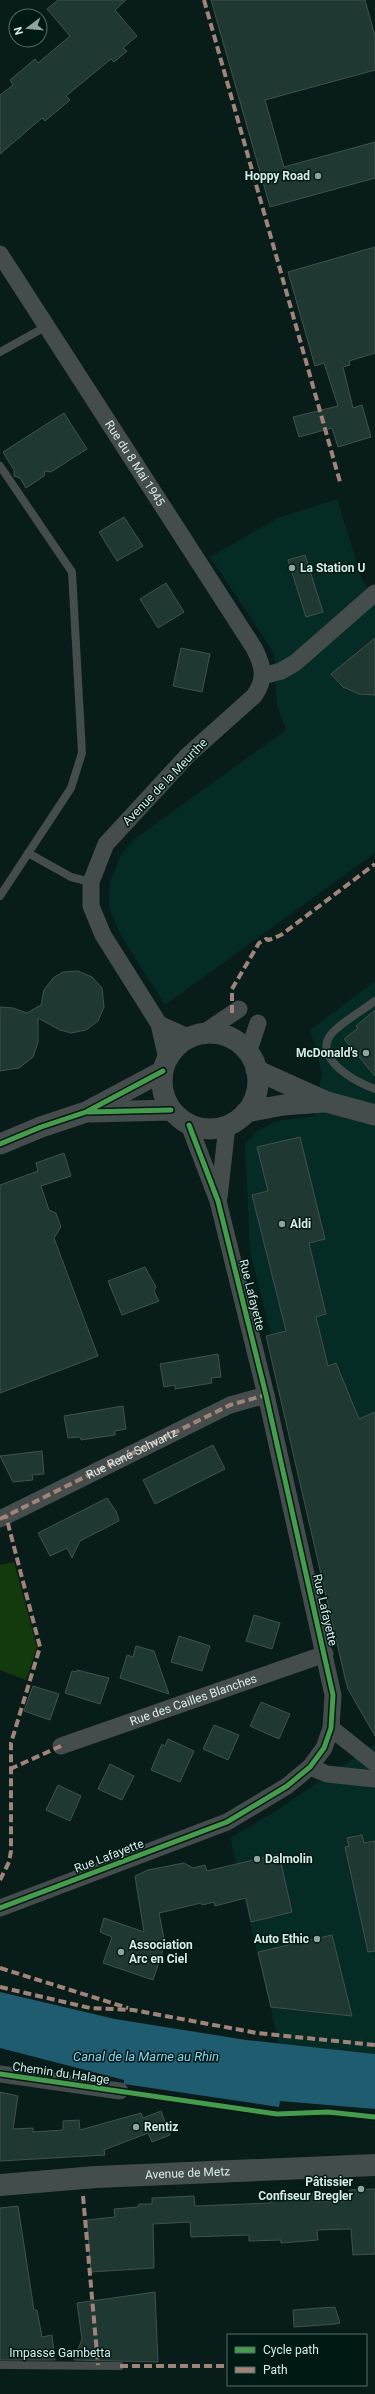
<svg xmlns="http://www.w3.org/2000/svg" width="375" height="2394" font-family="Roboto,sans-serif">
  <style>
    .built { fill: #052b25 }
    .green { fill: #133a0d }
    .water { fill: #1f5c6f }
    .building { fill: #1f3932; stroke: #42514d }
    .lines { fill: none; stroke-linecap: round; stroke-linejoin: round }
    .service { stroke: #454c4c; stroke-width: 8 }
    .minor { stroke: #454c4c; stroke-width: 17 }
    .tertiary { stroke: #454c4c; stroke-width: 21 }
    .secondary { stroke: #444d4e; stroke-width: 22 }
    .quiet { stroke: #a18479; stroke-width: 4; stroke-dasharray: 8 4; stroke-linecap: butt }
    .cycleway-casing { stroke: #001915; stroke-width: 8 }
    .cycleway { stroke: #469c4c; stroke-width: 5 }
    .poi-dot { fill: #8fa39f; stroke: #001915; stroke-width: 1.5 }
    .labels { text-anchor: middle; stroke-width: 3; stroke-linejoin: round; paint-order: stroke }
    .poi-label { font-size: 12px; font-weight: bold; fill: #d7ece7; stroke: #001915; text-anchor: start }
    .street-label { font-size: 12px; fill: #d7ece7; stroke: #001915 }
    .water-label { font-size: 13px; font-style: italic; fill: #84d7f4; stroke: #001915 }
  </style>
  <rect width="100%" height="100%" fill="#081c19"/>
  <path class="built" d="M337 499 363 582 375 595V853L165 1005 120 934 109 907 110 882 120 856 133 840 286 730 277 705 274 653 210 557 278 518Z
    M375 981V1736L348 1689 345 1678 266 1336 271 1335 250 1251 245 1144 257 1131 276 1121 314 1116 322 1073 310 1030Z
    M375 1744V2054L279 2044 230 1838 274 1812Z"/>
  <path class="green" d="M14 1562 37 1647 26 1680 0 1670V1565Z"/>
  <path class="water" d="M0 1992 115 2019 246 2040 375 2054V2109L280 2101 279 2107 124 2084V2080L0 2048Z"/>
  <path class="building" d="M58 0H126L115 10 137 36 123 48 127 51 114 62 111 59 66 96 70 100 45 121 42 118 0 154V95L13 85 10 80 35 59 38 63 70 36 47 9Z
    M211 0H365L375 36V70L265 100 284 167 375 142V178L270 207Z
    M375 247V353L349 361 350 365 343 367 353 408 362 405 371 437 338 447 332 428 299 437 293 417 338 406 324 363 315 366 288 272Z
    M64 413 87 449 51 472 45 471 44 476 26 488 20 478 14 476V470L3 452Z
    M124 517 143 546 117 561 99 532Z
    M305 555 323 612 306 617 288 560Z
    M166 583 184 612 158 628 140 599Z
    M375 638V695L359 694 343 687 331 674Z
    M181 648 210 654 202 692 173 686Z
    M78 971 92 977 102 988 104 1007 98 1021 86 1030 71 1033 60 1030 38 1018V1042L33 1057 19 1068 0 1071V1007L13 1008 27 1013 41 1005 44 990 53 978 63 972Z
    M375 1010V1076L344 1039 358 1028 356 1026Z
    M300 1137 325 1239 309 1243 326 1314 316 1317 328 1366 336 1363 359 1419 375 1412V1736L348 1689 345 1678 266 1336 286 1331 252 1195 268 1191 257 1147Z
    M64 1153 71 1176 41 1186 49 1210 56 1213 61 1227 54 1238 98 1356 0 1393V1185L38 1171 36 1163Z
    M145 1267 156 1287 154 1291 159 1301 122 1315 108 1281Z
    M218 1354 221 1377 211 1378 212 1383 175 1389V1385L164 1387 160 1364Z
    M123 1406 126 1429 115 1431V1435L81 1440 80 1437 68 1438 64 1416Z
    M213 1445 225 1469 155 1504 143 1480Z
    M42 1451 44 1474 32 1475 33 1480 13 1482 0 1456Z
    M107 1498 116 1511 119 1521 80 1541 72 1558 67 1548 50 1556 38 1533Z
    M254 1615 280 1623 272 1649 246 1641Z
    M179 1636 210 1646 202 1671 171 1662Z
    M136 1646 154 1651 169 1694 120 1678 127 1655 133 1657Z
    M77 1670 109 1678 100 1704 65 1693 72 1671 77 1672Z
    M33 1686 59 1694 50 1720 24 1711Z
    M261 1702 290 1714 279 1739 250 1726Z
    M214 1725 239 1735 228 1760 203 1749Z
    M168 1739 194 1751 180 1782 151 1770 162 1744 165 1746Z
    M110 1764 134 1776 122 1800 98 1789Z
    M58 1785 81 1796 70 1821 46 1810Z
    M362 1835 364 1843 375 1841V1951L368 1952 345 1847 349 1846 347 1838Z
    M279 1854 292 1912 251 1922 246 1898 215 1906 214 1902 202 1905 201 1903 159 1913 165 1944 153 1980 103 1963 112 1937 100 1932 104 1918 144 1932 135 1876 148 1870 184 1863 193 1868 205 1865 207 1871Z
    M332 1935 352 2016 271 2007 258 1952Z
    M0 2092 18 2096 13 2129 33 2128V2132L63 2130V2121L79 2120 80 2130 141 2113 143 2118 161 2111 170 2135 152 2142 148 2133 104 2150 105 2155 0 2161Z
    M375 2189V2254L353 2255 351 2229 317 2230 318 2240 281 2243V2240L249 2241V2235L191 2237 190 2222 153 2224 154 2268 91 2272 87 2220 115 2217 114 2209 138 2207 139 2204H152V2198L194 2196 195 2206 271 2203V2195L315 2193V2202L350 2201 349 2190Z
    M18 2206 34 2310H37L42 2337 52 2335 55 2360H0V2208Z
    M155 2292 158 2362 74 2360 82 2339 77 2303Z
    M335 2307 340 2323 336 2324 294 2327 293 2310Z"/>
  <g class="lines">
    <path class="service" d="M0 352 47 326
      M0 466 72 572 82 753 71 788 0 896
      M28 853 71 877 91 882
      M375 1001C362 1011 345 1020 333 1032 309 1057 357 1083 375 1089
      M0 2365 120 2366"/>
    <g class="minor">
      <path id="s1" d="M0 254 254 648C264 667 266 679 254 696L188 755 106 844 91 882V906L103 935 159 1024 167 1059"/>
      <path d="M263 676 281 671 295 663 375 593"/>
      <path d="M159 1024 190 1038"/>
      <path d="M202 1034 239 1009"/>
      <path d="M248 1053 258 1023"/>
      <path d="M219 1197 227 1126"/>
      <path d="M0 1519 230 1405 266 1395"/>
      <path d="M331 1728 375 1763"/>
      <path id="s2" d="M61 1746 325 1654"/>
      <path d="M310 1767 327 1774 375 1779"/>
      <path d="M0 1908 227 1822 287 1786 310 1767 324 1748 331 1728 333 1695 266 1395 218 1201 189 1125"/>
      <path d="M0 2074 120 2091"/>
    </g>
    <path class="tertiary" d="M162 1081a48 48 0 1 1 96 0a48 48 0 1 1-96 0Z
      M256 1070 327 1102 375 1115
      M91 1112 171 1110
      M246 1112 283 1105 323 1102
      M0 1144 41 1127 86 1112 163 1071"/>
    <path class="secondary" id="s3" d="M0 2185 96 2177 375 2165"/>
    <g class="quiet">
      <path d="M204 0 340 482"/>
      <path d="M232 1013V989L259 943 266 939 269 940 281 935 375 864"/>
      <path id="s4" d="M0 1519 230 1405 266 1395"/>
      <path d="M10 1769 61 1746"/>
      <path d="M0 1880 9 1862 11 1851V1743L40 1647 6 1516"/>
      <path d="M0 1968 128 2008"/>
      <path d="M0 1987 90 2008 133 2010 257 2033 375 2045"/>
      <path d="M83 2196 98 2365"/>
      <path d="M120 2366H228"/>
    </g>
    <defs>
      <path id="cycleway" d="M88 1112 171 1110
        M0 1144 41 1127 86 1112 163 1071
        M0 1908 227 1822 287 1786 310 1767 324 1748 331 1728 333 1695 266 1395 218 1201 189 1125
        M0 2074 277 2114 328 2112 375 2117"/>
    </defs>
    <use href="#cycleway" class="cycleway-casing"/>
    <use href="#cycleway" class="cycleway"/>
  </g>
  <g class="poi-dot">
    <circle cx="318" cy="176" r="4"/>
    <circle cx="292" cy="568" r="4"/>
    <circle cx="366" cy="1053" r="4"/>
    <circle cx="282" cy="1224" r="4"/>
    <circle cx="257" cy="1859" r="4"/>
    <circle cx="317" cy="1939" r="4"/>
    <circle cx="121" cy="1952" r="4"/>
    <circle cx="136" cy="2127" r="4"/>
    <circle cx="361" cy="2189" r="4"/>
  </g>
  <g class="labels">
    <g class="poi-label">
      <text x="310" y="180" text-anchor="end">Hoppy Road</text>
      <text x="300" y="572">La Station U</text>
      <text x="358" y="1057" text-anchor="end">McDonald's</text>
      <text x="290" y="1228">Aldi</text>
      <text x="265" y="1863">Dalmolin</text>
      <text x="309" y="1943" text-anchor="end">Auto Ethic</text>
      <text x="129" y="1949">Association<tspan x="129" dy="14">Arc en Ciel</tspan></text>
      <text x="144" y="2131">Rentiz</text>
      <text x="353" y="2186" text-anchor="end">Pâtissier<tspan x="353" dy="14">Confiseur Bregler</tspan></text>
    </g>
    <g class="street-label">
      <text dy="4" stroke="none"><textPath href="#s1" startOffset="249">Rue du 8 Mai 1945</textPath></text>
      <text transform="translate(165 782) rotate(-46)" y="4">Avenue de la Meurthe</text>
      <text transform="translate(252 1295) rotate(76)" y="4">Rue Lafayette</text>
      <text dy="4" stroke="none"><textPath href="#s4" startOffset="147">Rue René Schvartz</textPath></text>
      <text transform="translate(325 1610) rotate(77)" y="4">Rue Lafayette</text>
      <text dy="4" stroke="none"><textPath href="#s2" startOffset="140">Rue des Cailles Blanches</textPath></text>
      <text transform="translate(109 1856) rotate(-21)" y="4">Rue Lafayette</text>
      <text transform="translate(61 2073) rotate(8)" y="4">Chemin du Halage</text>
      <text dy="4" stroke="none"><textPath href="#s3" startOffset="188">Avenue de Metz</textPath></text>
      <text x="60" y="2357">Impasse Gambetta</text>
    </g>
    <g class="water-label">
      <text x="146" y="2061">Canal de la Marne au Rhin</text>
    </g>
  </g>
  <rect x="227" y="2334" width="140" height="52" fill="#001915" stroke="#566d69"/>
  <rect x="235" y="2347" width="20" height="6" fill="#469c4c" stroke="#566d69"/>
  <text x="263" y="2354" font-size="12" fill="#d7ece7">Cycle path</text>
  <rect x="235" y="2367" width="20" height="6" fill="#a18479" stroke="#566d69"/>
  <text x="263" y="2374" font-size="12" fill="#d7ece7">Path</text>
  <g transform="translate(28 28) rotate(254)"><circle r="19" fill="#001915" stroke="#566d69"/>
  <path d="M0-3L7 15L0 10L-7 15Z" fill="#8fa39f"/>
  <text y="-6" font-size="11" font-weight="bold" text-anchor="middle" fill="#d7ece7">N</text>
  </g>
</svg>
